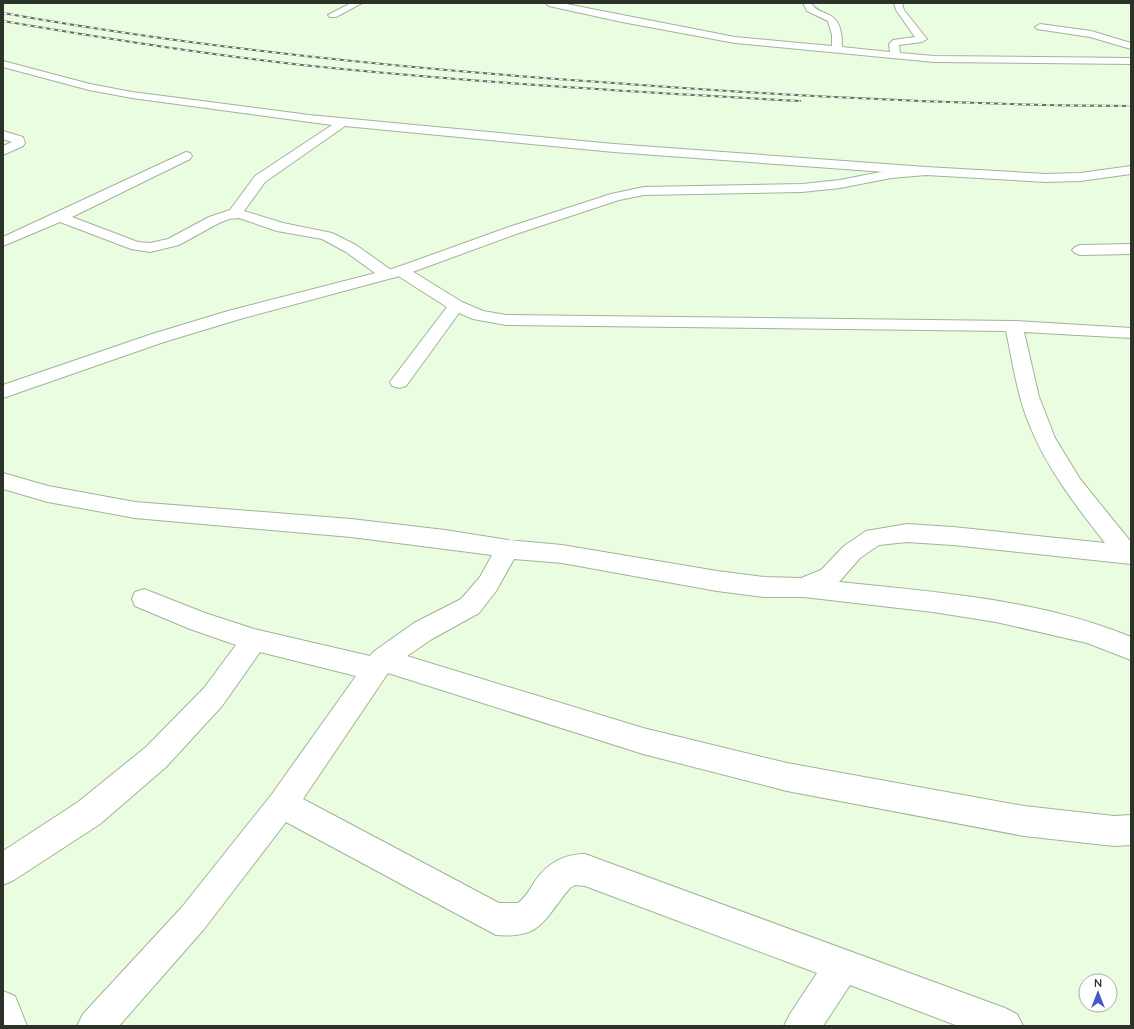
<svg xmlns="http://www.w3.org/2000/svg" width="1134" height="1029" font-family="Quicksand,sans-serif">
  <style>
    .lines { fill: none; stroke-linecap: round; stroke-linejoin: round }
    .street-casing { stroke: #a1b398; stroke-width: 2 }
    .secondary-casing { stroke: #a1b398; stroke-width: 2 }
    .street { fill: #fff; fill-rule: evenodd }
    .secondary { fill: #fff; fill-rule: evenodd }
    .rail-casing { stroke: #646f5f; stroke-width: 2 }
    .rail { stroke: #fff; stroke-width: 1.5; stroke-dasharray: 4; stroke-linecap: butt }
  </style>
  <rect width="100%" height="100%" fill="#ebfde1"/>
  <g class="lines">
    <defs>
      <path id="street" d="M351 3H362L336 17H330L328 15Z
        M545 3H561L735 37 832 46V35L828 21 807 11 803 3H811C815 10 821 11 827 14 841 19 842 34 842 47L890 52 889 44 893 40 915 37 896 10 894 3H902L904 10 927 39 922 42 899 45 900 53 934 56 1131 58V64L934 62 735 43 622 22 549 6Z
        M1040 24 1091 31 1131 43V49L1090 37 1037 29 1035 27Z
        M3 61 90 84 132 92 309 115 614 144 926 167 933 171 926 175 614 152 345 126 265 182 244 211 283 223 332 233 356 245 394 272 396 275 394 278H382L346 252 322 239 277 231 239 218 229 219 219 223 179 245 150 252 131 249 60 222 3 246V237L186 152 190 153 192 156 190 159 72 217 138 242 150 243 168 239 209 217 230 210 255 176 332 125 132 98 89 90 3 67Z
        M3 131 23 137 25 143 23 146 3 155V146L12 142 3 139Z
        M1131 244V254L1080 255 1075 253 1072 250 1075 247 1080 245Z
        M401 266 407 268 462 302 483 311 506 315 1014 321 1131 328V338L1024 332 1039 397 1055 438 1080 479 1131 542V564L953 545 907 542 879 545 860 558 839 582C936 592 1039 599 1131 637V660L1087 643 996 622 933 612 804 597H764L717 591 562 563 514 559 496 591 479 613 432 639 407 656 643 728 787 763 1024 806 1114 816 1131 815V845L1114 846 1024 836 787 791 643 754 388 673 303 799 499 903H518C525 898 530 889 535 881 547 864 563 854 585 854L1005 1008 1017 1014 1023 1026H958L850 985 823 1026H784L790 1014 817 973 585 886 575 885 570 888C544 918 543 939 496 935L286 822 204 929 119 1026H77L83 1014 182 907 272 794 356 676 260 652 222 706 166 767 100 824 14 880 3 885V851L78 802 146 747 204 688 236 645 190 629 135 606 132 599 135 592 144 589 205 613 254 629 370 656 373 652 414 623 461 599 480 577 492 555 351 537 135 518 48 502 3 489V473L48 486 135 502 351 519 445 530 508 540 562 545 717 571 764 577 801 578 821 570 844 546 866 531 907 524 953 527 1105 543C1077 507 1047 469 1030 426 1017 396 1013 363 1006 331L506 325 473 319 459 313 406 386 399 388 392 386 390 382 447 307 395 274 393 271 395 268Z
        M3 991 15 996 27 1026H3Z"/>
      <path id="secondary" d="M1131 166V174L1080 181 1046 182 926 175 891 178 840 188 802 192 644 195 619 200 519 233 407 274 240 319 164 342 3 398V385L152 334 228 311 395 268 509 227 611 194 644 187 802 184 840 180 891 170 926 167 1046 174 1080 173Z"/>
    </defs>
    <use href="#street" class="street-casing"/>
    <use href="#secondary" class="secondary-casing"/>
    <use href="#street" class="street"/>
    <use href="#secondary" class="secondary"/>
    <defs>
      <path id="rail" d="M3 13C205 49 409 69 614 83 786 96 958 105 1131 106
        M3 21C102 38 202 54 302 65 468 82 634 92 800 101"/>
    </defs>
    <use href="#rail" class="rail-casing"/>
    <use href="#rail" class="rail"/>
  </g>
  <rect width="1134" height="1029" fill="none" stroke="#2b3227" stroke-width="8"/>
  <g transform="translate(1098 993)"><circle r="19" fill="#ffffff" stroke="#aaada9"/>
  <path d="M0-3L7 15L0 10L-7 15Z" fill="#4559cd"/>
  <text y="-6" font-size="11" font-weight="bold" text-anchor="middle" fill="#2b3227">N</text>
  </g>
</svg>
